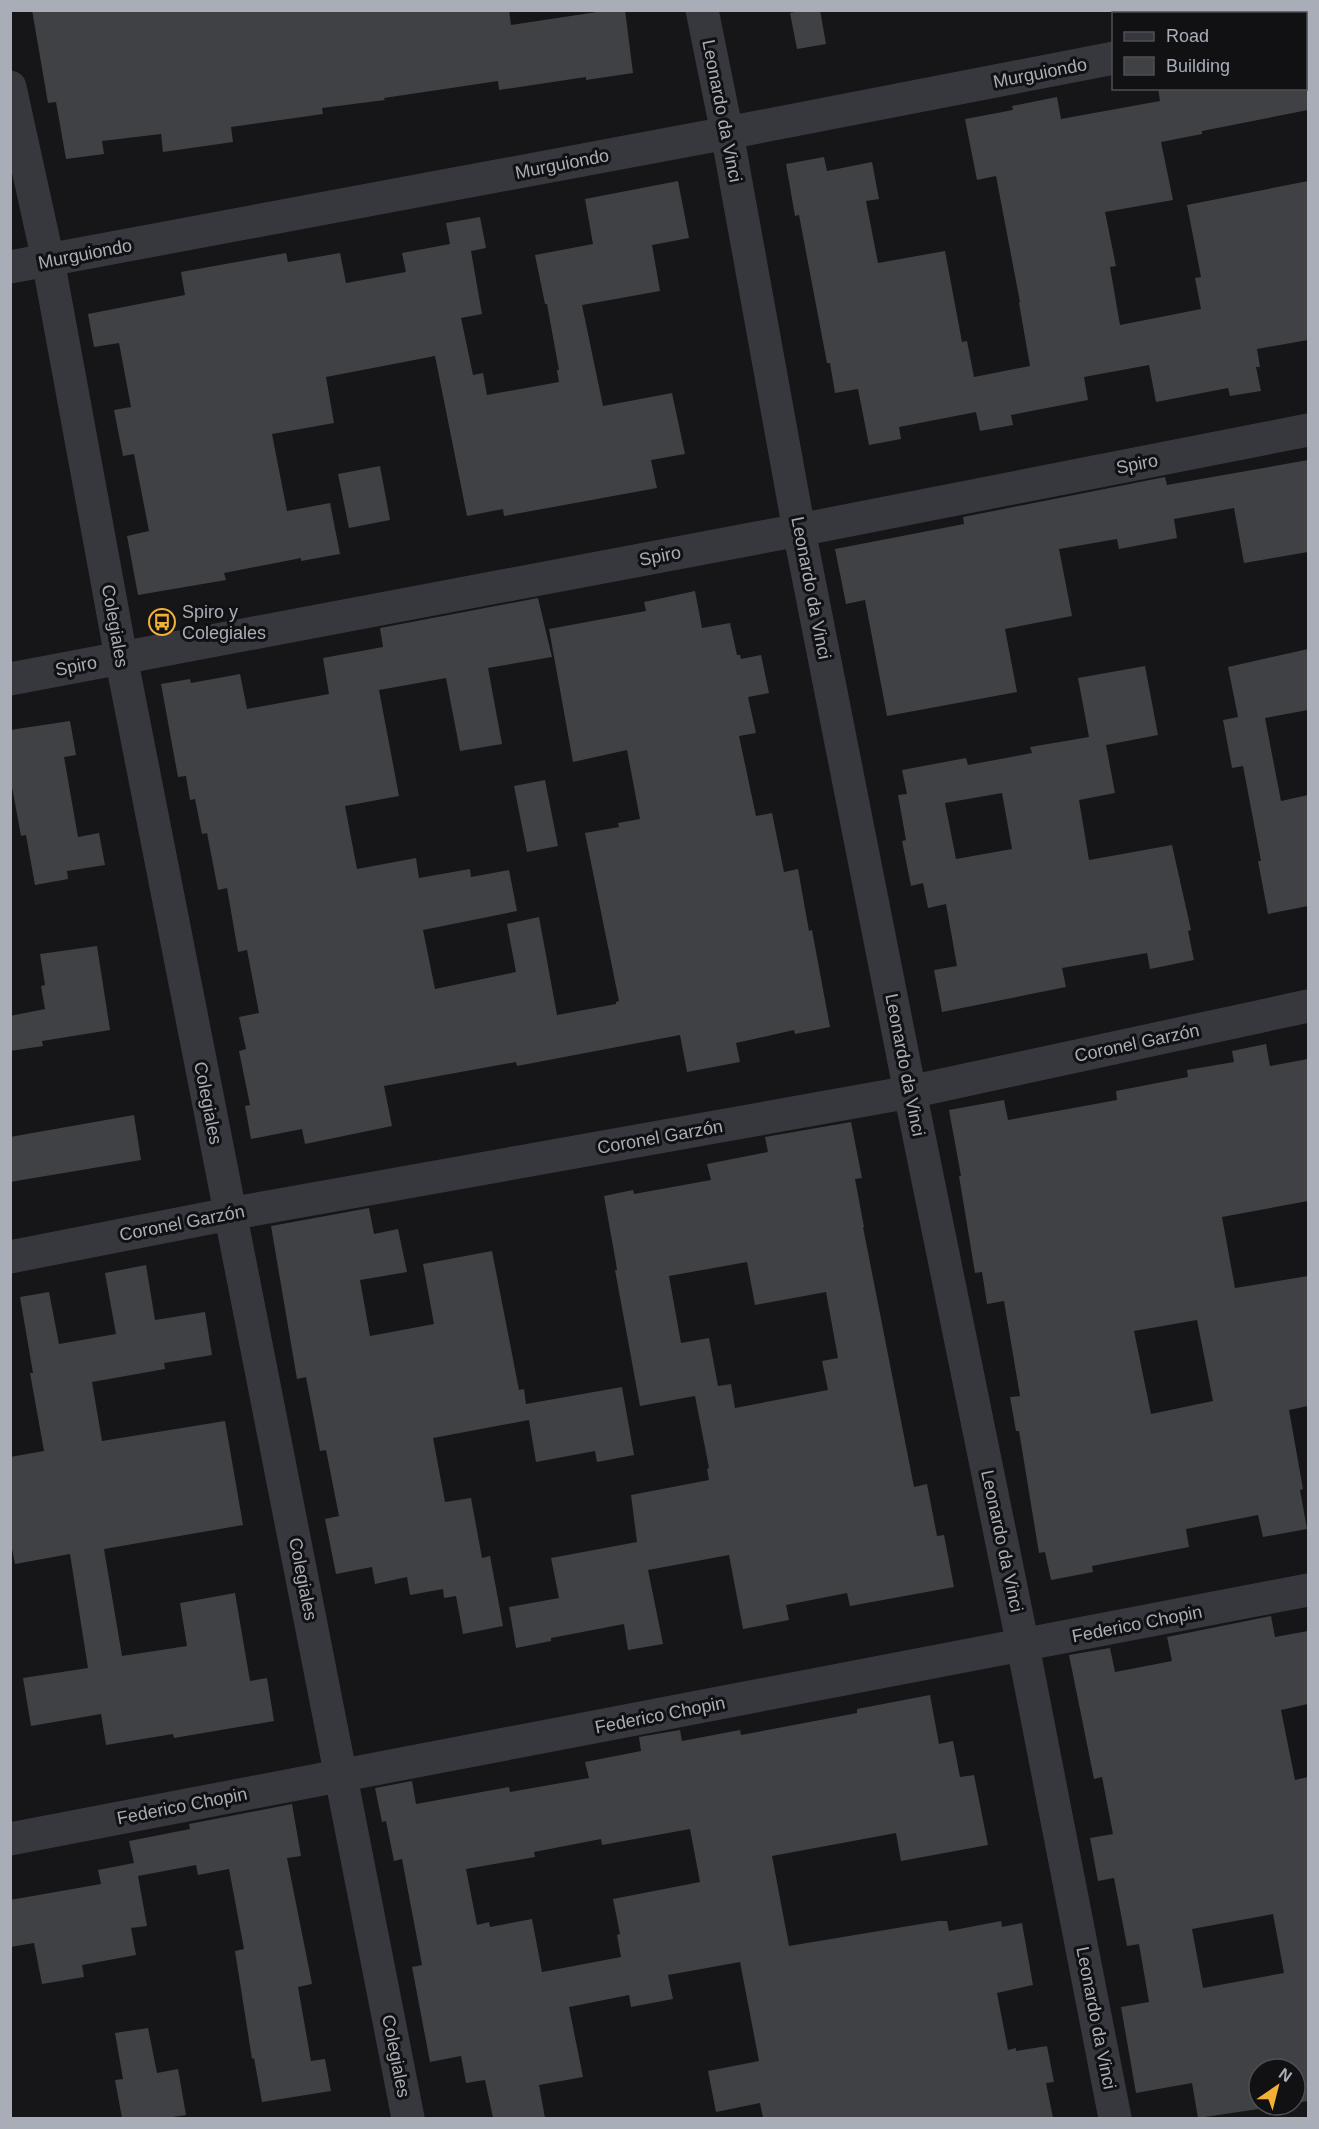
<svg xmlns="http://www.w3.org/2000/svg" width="1319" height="2129" font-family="Arial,sans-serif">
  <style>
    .building { fill: #404145; fill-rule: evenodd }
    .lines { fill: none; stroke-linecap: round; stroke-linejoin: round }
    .street { stroke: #37383d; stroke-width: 33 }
    .labels { text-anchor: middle; stroke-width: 6; stroke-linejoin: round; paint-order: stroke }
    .street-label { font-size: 18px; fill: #a8adb8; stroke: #111113 }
    .poi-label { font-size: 18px; fill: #a8adb8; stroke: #111113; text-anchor: start }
  </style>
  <rect width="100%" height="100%" fill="#161618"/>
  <path class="building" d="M32 10H509L511 25 610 10H625L633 73 586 80V77L499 90 498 81 384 98 385 100 322 108 323 114 231 127 233 142 163 152 161 134 102 141 104 154 66 159 56 102 48 103Z
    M806 10H820L826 44 797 49 790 13Z
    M1158 88H1308V110L1202 131V134L1161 142 1173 200 1105 212 1116 266 1110 267 1120 325 1201 309 1195 278 1201 277 1187 205 1308 181V340L1257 349 1260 367H1256L1261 391 1230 396 1228 388 1156 402 1149 365 1084 377 1088 400 1011 415 1013 425 980 431 976 412 899 427 901 439 869 445 858 389 835 393 830 363H827L799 215 795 216 786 164 824 157 827 171 872 162 879 199 866 201 878 263 945 251 962 342 967 341 974 377 1030 366 1019 303 1020 302 996 176 977 180 965 119 1013 110 1012 106 1057 97 1061 119 1160 101Z
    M678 181 689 238 652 245 660 291 582 305 603 406 672 393 685 454 651 460 657 488 504 516 503 509 467 516 435 356 326 377 334 423 272 434 287 511 330 503 340 554 301 561V558L224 573 226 580 138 595 127 536 149 531 134 454 123 456 114 410 131 407 119 343 94 347 88 314 185 295 181 272 286 253 288 262 340 253 346 283 406 272 402 253 450 244 446 223 480 217 486 248 471 251 482 314 461 318 473 375 483 373 487 395 559 382 557 370H559L547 304H545L535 255 593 244 585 199Z
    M1308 460V552L1244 563 1234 508 1174 519 1177 538 1119 549 1117 539 1059 549 1072 616 1005 629 1017 692 887 716 865 600 846 604 835 549 964 524 963 517 1165 477 1167 485Z
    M380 466 390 520 349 528 338 474Z
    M695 591 702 628 730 623 737 655H740L741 659 761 655 769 693 748 697 756 733 739 736 756 816 772 813 784 872 798 869 809 931 812 930 830 1027 795 1034 794 1030 736 1043 740 1062 687 1072 680 1035 517 1066 516 1062 384 1086 392 1126 305 1144 302 1129 251 1139 245 1106 250 1105 239 1051 246 1049 239 1017 259 1013 247 950 238 952 227 888 218 890 207 833 202 834 195 799 190 800 186 776 178 777 161 684 190 679 191 683 240 674 247 709 329 694 323 658 383 647 380 628 538 598 552 657 488 668 502 744 460 751 446 678 379 690 399 796 345 806 357 869 416 858 419 878 470 869 471 877 509 870 517 911 423 930 435 989 516 972 507 924 539 917 557 1015 616 1004V1002L619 1001 585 833 619 827 618 823 640 819 627 750 573 762 549 629 646 611 644 602Z
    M1308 649V710L1265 718 1281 801 1308 795V906L1268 914 1258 861H1261L1243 766 1232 768 1223 720 1238 717 1228 667Z
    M1145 666 1158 735 1106 745 1115 793 1079 800 1089 860 1172 845 1191 930 1188 931 1194 960 1150 969 1147 953 1062 968 1066 987 942 1012 934 970 957 966 946 904 928 908 923 883 911 886 902 841 906 840 898 795 907 794 902 770 966 758 968 765 1032 753 1030 747 1089 737 1078 678ZM1002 793 1012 849 956 859 945 803Z
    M70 721 76 755 64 757 78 837 99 833 105 865 67 871 68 879 35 885 26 835 21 836 10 776V730Z
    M545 780 558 846 527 852 514 786Z
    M97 946 110 1030 42 1041 43 1046 10 1051V1016L45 1009 41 986 45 985 40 954Z
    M1266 1044 1270 1066 1308 1059V1201L1222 1217 1235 1288 1308 1276V1406L1289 1410 1303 1489 1300 1490 1307 1529 1263 1537 1258 1515 1186 1529 1189 1547 1092 1566 1093 1572 1051 1580 1045 1552 1039 1553 1019 1431H1016L1010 1397 1020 1396 1004 1301 987 1304 982 1272 975 1273 959 1176H961L949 1110 1004 1100 1008 1120 1117 1100 1116 1091 1188 1077 1187 1070 1234 1062 1232 1051ZM1197 1320 1213 1401 1151 1414 1134 1331Z
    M134 1115 141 1160 10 1182V1137Z
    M851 1122 862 1178 855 1179 864 1227H863L914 1487 927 1484 937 1536 944 1535 954 1587 850 1606 847 1593 786 1605 789 1620 743 1629 729 1555 648 1570 663 1644 628 1650 624 1624 551 1638V1641L516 1648 509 1607 559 1598 551 1558 637 1542 631 1495 709 1480 707 1469 709 1468 695 1396 640 1406 615 1270H617L616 1263 604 1196 633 1190 634 1194 711 1180 707 1164 768 1152 765 1137ZM747 1262 755 1305 826 1292 838 1358 822 1361 828 1390 735 1408 731 1384 718 1386 709 1338 681 1343 669 1276Z
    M369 1208 374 1234 398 1229 407 1272 360 1280 370 1336 434 1324 423 1264 492 1251 519 1390 524 1389 526 1404 622 1387 634 1455 597 1462 595 1451 536 1462 529 1420 433 1438 445 1502 471 1498 482 1558 490 1556 503 1626 463 1634 456 1596 444 1598 443 1589 410 1595 407 1577 375 1584 372 1567 336 1574 325 1519 339 1516 326 1450 320 1451 306 1377 297 1379 271 1226Z
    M146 1265 155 1320 205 1312 212 1355 164 1363 165 1369 92 1382 102 1441 225 1421 243 1525 104 1549 122 1656 187 1646 180 1603 235 1593 250 1681 267 1678 274 1721 174 1738 173 1734 106 1745 101 1714 31 1726 23 1678 88 1668 70 1554 15 1564 10 1539V1457L44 1451 30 1373H33L20 1297 49 1292 59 1344 116 1334 105 1273Z
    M1271 1616 1275 1637 1308 1631V1704L1281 1710 1295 1780 1308 1777V2101L1295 2103V2069H1259V2105H1285L1198 2118 1192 2083 1136 2093 1121 2007 1149 2002 1139 1944 1127 1946 1114 1878 1098 1881 1090 1838 1113 1834 1102 1777 1094 1779 1069 1655 1110 1648 1115 1672 1172 1661 1167 1637ZM1273 1914 1284 1973 1203 1988 1192 1929Z
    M930 1695 939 1744 953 1741 960 1777 974 1775 988 1845 901 1861 896 1833 772 1856 789 1946 939 1921H947L949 1931 1001 1921 1002 1927 1022 1923 1033 1985 997 1993 1008 2050 1016 2048V2051L1047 2046 1054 2082 1046 2083 1053 2118H763L760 2103 716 2112 708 2071 759 2061 740 1962 668 1975 673 1999 631 2007 629 1995 569 2007 583 2077 539 2085 545 2118H493L485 2080 466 2083 461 2056 430 2062 412 1967 422 1965 402 1859 394 1861 386 1821 382 1822 375 1788 412 1781 416 1804 509 1787 510 1792 589 1778 585 1762 641 1751 639 1737 680 1730 682 1741 740 1730 741 1735 857 1713V1709ZM690 1829 700 1882 613 1899 620 1934 617 1935 621 1957 542 1972 532 1919 490 1927 489 1922 477 1925 466 1869 535 1857 534 1852 601 1839 602 1845Z
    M292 1804 301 1856 287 1858 312 1984 298 1987 311 2061 325 2059 331 2091 262 2102 254 2058 252 2059 235 1951 244 1949 229 1869 198 1875 196 1865 138 1876 147 1926 131 1928 136 1955 82 1965 84 1977 42 1984 34 1943 10 1947V1900L101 1884 98 1870 134 1863 129 1841 190 1829 189 1824Z
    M148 2028 157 2073 178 2069 186 2115 166 2118H122L115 2080 123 2079 115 2033Z"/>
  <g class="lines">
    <path class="street" d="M702 10 727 133 799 530 910 1092 1023 1646 1115 2118
      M1306 21 1308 20
      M10 87 48 260 121 657 408 2118
      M10 267 727 133 1114 58
      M10 679 799 530 1308 430
      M10 1257 229 1214 910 1092 1308 1006
      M10 1839 1308 1590"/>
  </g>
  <defs>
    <symbol id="bus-ring" viewBox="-11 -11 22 22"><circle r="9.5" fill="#111113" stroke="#f2b134" stroke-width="1.5"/><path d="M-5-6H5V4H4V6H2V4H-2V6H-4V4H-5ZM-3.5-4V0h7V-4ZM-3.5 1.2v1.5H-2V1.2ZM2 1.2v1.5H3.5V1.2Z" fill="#f2b134"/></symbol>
  </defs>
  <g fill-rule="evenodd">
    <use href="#bus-ring" x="147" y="607" width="30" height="30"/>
  </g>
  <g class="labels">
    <g class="street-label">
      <text transform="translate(1040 73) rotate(-11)" y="6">Murguiondo</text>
      <text transform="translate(722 111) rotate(79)" y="6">Leonardo da Vinci</text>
      <text transform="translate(562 164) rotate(-11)" y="6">Murguiondo</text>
      <text transform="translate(85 254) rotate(-11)" y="6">Murguiondo</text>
      <text transform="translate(1137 464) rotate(-11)" y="6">Spiro</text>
      <text transform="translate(660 556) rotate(-11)" y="6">Spiro</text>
      <text transform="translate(811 588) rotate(79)" y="6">Leonardo da Vinci</text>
      <text transform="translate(115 626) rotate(80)" y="6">Colegiales</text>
      <text transform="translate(76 666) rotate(-11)" y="6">Spiro</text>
      <text transform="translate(1137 1043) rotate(-12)" y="6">Coronel Garzón</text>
      <text transform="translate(905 1065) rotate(79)" y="6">Leonardo da Vinci</text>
      <text transform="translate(208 1103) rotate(79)" y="6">Colegiales</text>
      <text transform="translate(660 1137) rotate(-10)" y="6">Coronel Garzón</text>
      <text transform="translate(182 1223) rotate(-11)" y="6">Coronel Garzón</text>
      <text transform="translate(1002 1541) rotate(78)" y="6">Leonardo da Vinci</text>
      <text transform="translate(303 1579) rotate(79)" y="6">Colegiales</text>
      <text transform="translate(1137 1624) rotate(-11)" y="6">Federico Chopin</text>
      <text transform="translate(660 1715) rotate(-11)" y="6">Federico Chopin</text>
      <text transform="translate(182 1806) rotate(-11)" y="6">Federico Chopin</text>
      <text transform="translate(1096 2018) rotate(79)" y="6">Leonardo da Vinci</text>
      <text transform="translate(396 2056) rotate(79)" y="6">Colegiales</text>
    </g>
    <g class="poi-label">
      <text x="182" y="618">Spiro y<tspan x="182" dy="21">Colegiales</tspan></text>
    </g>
  </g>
  <rect width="1319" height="2129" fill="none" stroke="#a8adb8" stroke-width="24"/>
  <rect x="1112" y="12" width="195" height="78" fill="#111113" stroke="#4d4f55" stroke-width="1.5"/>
  <rect x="1124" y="32" width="30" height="9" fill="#37383d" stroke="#4d4f55" stroke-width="1.5"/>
  <text x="1166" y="42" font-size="18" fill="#a8adb8">Road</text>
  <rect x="1124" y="57" width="30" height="18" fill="#404145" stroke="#4d4f55" stroke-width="1.5"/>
  <text x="1166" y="72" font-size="18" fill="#a8adb8">Building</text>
  <g transform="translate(1277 2087) rotate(35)"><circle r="28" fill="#111113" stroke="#4d4f55" stroke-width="1.5"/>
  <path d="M0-4.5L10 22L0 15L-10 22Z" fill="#f2b134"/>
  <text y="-9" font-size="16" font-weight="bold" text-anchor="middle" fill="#a8adb8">N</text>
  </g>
</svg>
